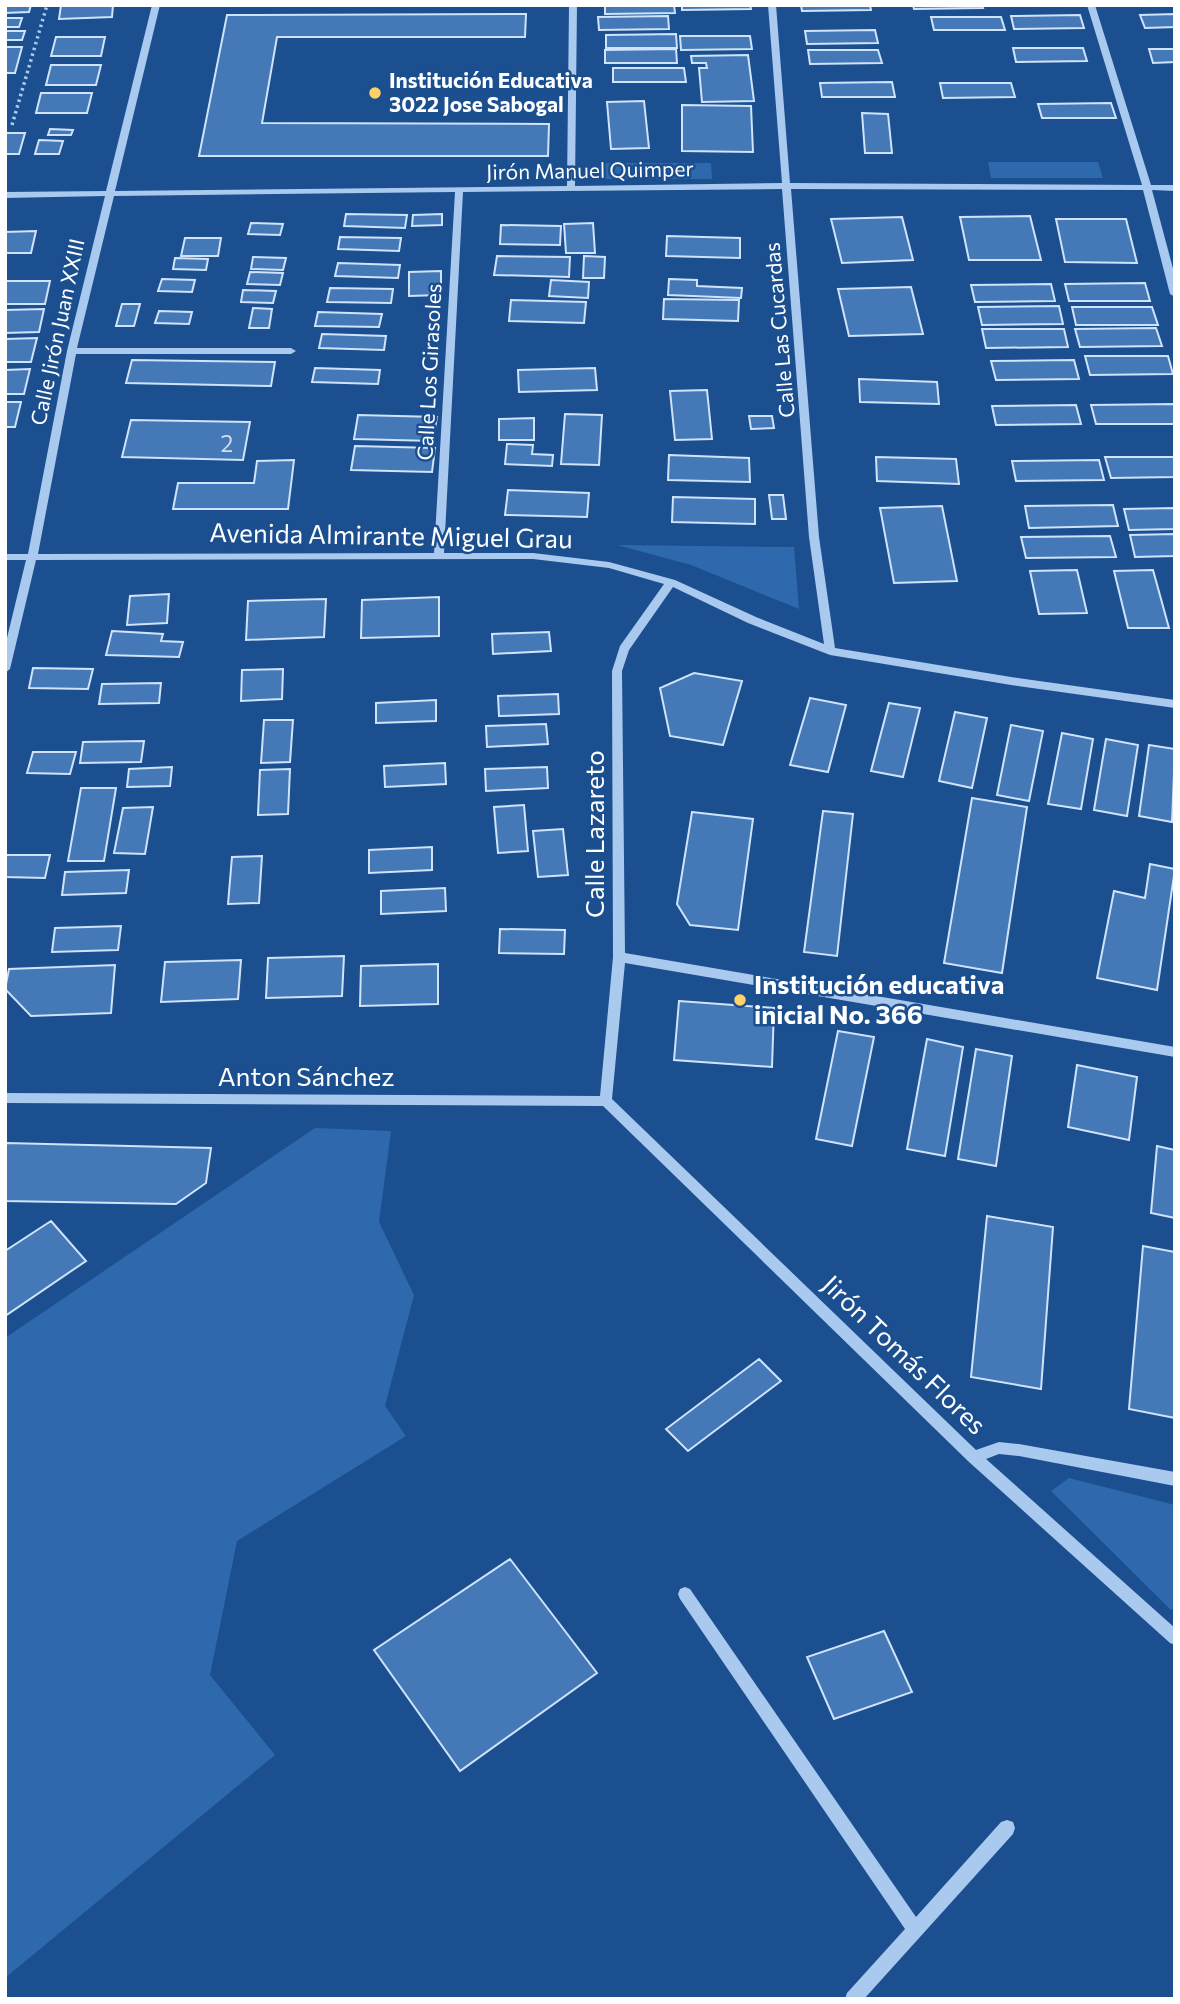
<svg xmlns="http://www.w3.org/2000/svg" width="1180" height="2004" font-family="Commissioner,sans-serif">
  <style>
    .green { fill: #2e69ad }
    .building { fill: #4478b7; stroke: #cfe3fa; stroke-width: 2 }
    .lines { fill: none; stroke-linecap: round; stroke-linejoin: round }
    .path { stroke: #a9c9ee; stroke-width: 3.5; stroke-dasharray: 2.5 3.5; stroke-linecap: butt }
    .minor { fill: #a9c9ee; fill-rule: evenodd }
    .poi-dot { fill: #ffd166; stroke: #1b4f8f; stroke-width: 2.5 }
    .labels { text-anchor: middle; stroke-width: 5; stroke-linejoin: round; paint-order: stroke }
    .far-poi-label { font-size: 21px; font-weight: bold; fill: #fff; stroke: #1b4f8f; text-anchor: start }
    .far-street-label { font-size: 21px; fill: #fff; stroke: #1b4f8f }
    .number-label { font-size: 23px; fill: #d0dded }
    .street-label { font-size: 26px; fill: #fff; stroke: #1b4f8f }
    .poi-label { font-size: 26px; font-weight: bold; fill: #fff; stroke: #1b4f8f; text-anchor: start }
  </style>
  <rect width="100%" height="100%" fill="#1b4f8f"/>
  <path class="green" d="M988 162H1098L1103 178H991Z
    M600 163H711L712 179H600Z
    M617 545 794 547 799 609 691 565Z
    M315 1128 391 1131 379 1222 414 1295 385 1406 406 1436 237 1541 210 1675 275 1755 5 1978V1338Z
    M1069 1478 1175 1505V1607L1171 1610 1051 1491Z"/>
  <path class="building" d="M5 5H31L29 12 5 13Z
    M61 5H113L112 17 59 19Z
    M605 5H674L675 13 605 14Z
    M682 5H750L751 9 682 10Z
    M801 5H870L871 10 802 11Z
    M913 5H982L983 8 914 9Z
    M526 14 525 37H277L262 123 549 124 548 156H199L227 15Z
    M1175 14V27L1145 28 1140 15Z
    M1080 15 1084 28 1014 29 1011 16Z
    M668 16 669 29 599 30 598 17Z
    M931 17H1001L1005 30H934Z
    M5 18H22L19 27H5Z
    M875 30 878 43 807 44 805 31Z
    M5 31H25L22 40H5Z
    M676 34 677 48H606V35Z
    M680 36H750L752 49 681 50Z
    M56 37H105L101 56H51Z
    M5 47H22L15 73H5Z
    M1013 48H1083L1087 61 1016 62Z
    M676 49 677 63H605V50Z
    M1149 49H1175V62L1153 63Z
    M808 50H878L882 63 810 64Z
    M748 55 754 101 702 102 699 68H707L706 63H692L691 56Z
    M51 65H101L96 85H46Z
    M613 68H684L686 82H613Z
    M892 82 895 97H822L820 83Z
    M940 83H1011L1015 97 943 98Z
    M41 93H92L87 113H36Z
    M644 101 649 148 611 149 607 102Z
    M1111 103 1116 118H1042L1038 104Z
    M682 105 751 106 753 152 682 151Z
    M862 113 888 114 892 153H865Z
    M50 129 73 130 71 135H48Z
    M5 133H25L19 154H5Z
    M39 140 63 141 59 154H35Z
    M346 214 407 215 405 228 344 226Z
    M442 214V225L412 226 413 215Z
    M1030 216 1041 260H969L960 217Z
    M902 217 913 260 842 263 831 219Z
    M1056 219H1126L1137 263 1065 262Z
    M251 223 283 224 280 235 248 234Z
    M593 223 595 253H566L564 224Z
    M501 225 561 226 560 245 500 244Z
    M36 231 31 253H5V232Z
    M667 236 740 238V258L666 256Z
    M340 237 401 238 399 251 338 249Z
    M185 238H221L218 256H181Z
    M497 256 570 257 569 277 494 275Z
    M584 256 605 257 604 278H583Z
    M253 257 286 258 283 270 251 269Z
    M175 258 208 259 206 270 173 269Z
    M338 263 400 265 398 278 335 276Z
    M441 271V295L409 296V272Z
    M250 272 283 273 280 285 247 284Z
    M162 279 195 280 192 292 158 291Z
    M669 279 697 280V286L742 288 741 298 668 295Z
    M551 280 589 282 588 298 549 296Z
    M5 281H50L45 304H5Z
    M1145 283 1150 301H1069L1065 284Z
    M1051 284 1055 301 975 302 971 285Z
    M911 287 923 334 849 336 838 289Z
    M330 288 393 289 391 303 327 302Z
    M243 290 276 291 273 303 241 302Z
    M664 299 739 300 738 321 663 319Z
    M511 300 586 302 584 323 509 321Z
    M122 304H140L134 326H116Z
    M1059 306 1063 324 982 325 978 307Z
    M1072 307H1152L1158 325H1076Z
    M253 308 272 309 269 328H249Z
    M44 309 39 332 5 333V310Z
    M159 311 192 312 189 324 155 323Z
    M318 312 382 314 379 327 315 326Z
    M1156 328 1162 346 1080 347 1075 329Z
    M982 329H1064L1068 347 986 348Z
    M322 334 386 336 384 350 319 348Z
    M37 338 31 362H5V339Z
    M1085 356H1168L1173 374 1090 375Z
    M132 360 275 362 271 386 126 383Z
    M1074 360 1079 379 996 380 991 361Z
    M315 368 380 370 378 384 312 382Z
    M595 368 597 390 519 392 518 370Z
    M30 369 24 394H5V370Z
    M859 379 937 382 939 404 860 402Z
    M707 390 712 439 675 440 670 391Z
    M5 402H21L15 427H5Z
    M1175 404V424H1096L1091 405Z
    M1076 405 1081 424 996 425 992 406Z
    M565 414 602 415 599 465 561 464Z
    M358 415 437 417 433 441 354 439Z
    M749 416H772L774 428 751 429Z
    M534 418V440H499V419Z
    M131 420 250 422 243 460 122 457Z
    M507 444 533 445 532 454 553 455 552 466 505 464Z
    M355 446 435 448 432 472 351 470Z
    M669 455 749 458 750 482 668 480Z
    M876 457 956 459 959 484 877 481Z
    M1105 457H1175V477L1111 478Z
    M294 460 288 509H173L178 483H254L257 461Z
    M1099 460 1104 480 1016 481 1012 461Z
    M508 490 589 493 587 517 505 515Z
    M769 495H783L786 519H772Z
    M673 497 755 499V524L672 522Z
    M1113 505 1118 526 1029 528 1025 506Z
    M942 506 957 581 894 583 880 508Z
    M1175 508V529L1129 530 1124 509Z
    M1175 534V556L1135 557 1130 535Z
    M1110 536 1116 557 1026 558 1021 537Z
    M1077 570 1087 613 1039 614 1030 571Z
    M1153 570 1169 628H1128L1114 571Z
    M169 594 167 623 127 625 130 596Z
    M439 597V636L361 638 362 600Z
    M326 599 324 637 246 640 248 601Z
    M112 631 163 634 161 641 183 642 179 657 106 655Z
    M549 632 551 651 493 654 492 634Z
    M33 668 93 669 88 689 29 688Z
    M283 669 282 699 241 701 242 670Z
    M694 673 742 681 723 745 670 736 660 688Z
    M161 683 159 703 99 704 102 684Z
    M558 694 559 714 499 716 498 696Z
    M810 698 846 705 828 772 790 765Z
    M436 700V721L376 723V703Z
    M889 703 920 708 903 777 871 771Z
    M955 712 987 718 972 788 939 781Z
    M264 720H293L290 762 261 763Z
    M546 724 548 744 487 747 486 726Z
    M1011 725 1043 731 1029 801 997 795Z
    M1062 733 1093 739 1081 809 1048 804Z
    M1106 739 1138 745 1127 816 1094 810Z
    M144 741 141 762 80 763 83 742Z
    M1149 745 1175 749 1172 822 1139 816Z
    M33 752H76L70 774 27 773Z
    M445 763 446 784 385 787 384 766Z
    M172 767 170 786 127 787 129 769Z
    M547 767 548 788 486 791 485 769Z
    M290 769 288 814 258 815 260 770Z
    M81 788H116L104 861H68Z
    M972 798 1027 807 1002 973 944 963Z
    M524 805 528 851 498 853 494 807Z
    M153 807 145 854 114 853 123 808Z
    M823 811 853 814 837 956 804 952Z
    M692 812 753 819 738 930 690 925 677 904Z
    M563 829 568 875 538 877 533 831Z
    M432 847V870L369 873V850Z
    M5 855H50L45 878 5 877Z
    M262 856 259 903 228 904 232 857Z
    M1150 864 1175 869 1157 990 1097 978 1114 891 1145 898Z
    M129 870 126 893 62 895 65 872Z
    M445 888 446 911 381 914V891Z
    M121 926 118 950 52 952 55 928Z
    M500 929 565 930 564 954 499 953Z
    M344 956 342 996 266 998 268 958Z
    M241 960 238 999 161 1002 165 962Z
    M438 964V1004L360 1006 361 966Z
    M115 965 111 1013 31 1016 5 989 9 969Z
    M679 1001 774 1008 772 1067 674 1060Z
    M838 1031 874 1037 852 1146 816 1139Z
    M927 1039 963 1047 945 1156 907 1149Z
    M976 1049 1012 1056 996 1166 958 1159Z
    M1077 1065 1137 1077 1129 1140 1068 1127Z
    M6 1143 211 1148 206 1183 176 1204 5 1201Z
    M1157 1146 1175 1150V1218L1151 1213Z
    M987 1216 1053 1227 1041 1389 971 1377Z
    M51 1221 86 1261 5 1316V1251Z
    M1143 1246 1175 1252V1418L1129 1409Z
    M759 1359 781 1381 688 1451 666 1429Z
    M510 1559 597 1673 460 1771 374 1650Z
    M884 1631 912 1692 834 1719 807 1657Z"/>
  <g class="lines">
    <path class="path" d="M12 125 47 5"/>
    <path class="minor" d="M152 5H160L115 191 567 186 569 5H577L575 186 782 183 768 5H776L790 183 1142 185 1087 5H1095L1151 185H1175V191L1152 190 1175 276V297L1170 294 1143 190 791 189 819 537 835 648 1011 677 1175 700V708L1011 685 830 655 748 623 673 587 629 650 622 671 625 953 1175 1047V1057L625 963 612 1099 976 1450 999 1442 1019 1444 1175 1472V1486L1019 1456 999 1454 986 1459 1175 1628V1645L1170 1643 969 1462 603 1106 5 1103V1093L600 1096 613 957 612 671 620 646 664 584 609 568 533 559 36 560 10 669 5 673V646L26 560H5V554H28L67 351 105 196 5 198V192L106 191ZM782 189 809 537 824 644 756 617 675 580 609 562 533 553H444L463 192ZM455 192 434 553 38 554 76 354H291L296 351 291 348H77L114 196Z
      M685 1587 690 1589 916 1917 1001 1822 1007 1820 1013 1822 1015 1828 1013 1834 864 1999H845L847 1993 905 1929 680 1599 678 1594 680 1589Z"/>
  </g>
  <g class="poi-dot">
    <circle cx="375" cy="93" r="7"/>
    <circle cx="740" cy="1000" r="7"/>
  </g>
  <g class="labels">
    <g class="far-poi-label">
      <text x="389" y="88">Institución Educativa<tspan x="389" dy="24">3022 Jose Sabogal</tspan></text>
    </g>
    <g class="far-street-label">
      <text transform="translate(590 171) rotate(-1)" y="7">Jirón Manuel Quimper</text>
      <text transform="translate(780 330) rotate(-95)" y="7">Calle Las Cucardas</text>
      <text transform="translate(58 332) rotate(-78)" y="7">Calle Jirón Juan XXIII</text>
      <text transform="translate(430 372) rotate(-87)" y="7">Calle Los Girasoles</text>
    </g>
    <g class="number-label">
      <text x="227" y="452">2</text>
    </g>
    <g class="street-label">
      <text transform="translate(391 536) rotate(1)" y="9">Avenida Almirante Miguel Grau</text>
      <text transform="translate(595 834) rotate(-90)" y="9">Calle Lazareto</text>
      <text x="306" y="1086">Anton Sánchez</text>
      <text transform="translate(904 1355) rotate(44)" y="9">Jirón Tomás Flores</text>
    </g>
    <g class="poi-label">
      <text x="754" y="994">Institución educativa<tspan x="754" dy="30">inicial No. 366</tspan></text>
    </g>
  </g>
  <rect width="1180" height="2004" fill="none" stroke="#ffffff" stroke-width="14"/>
</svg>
